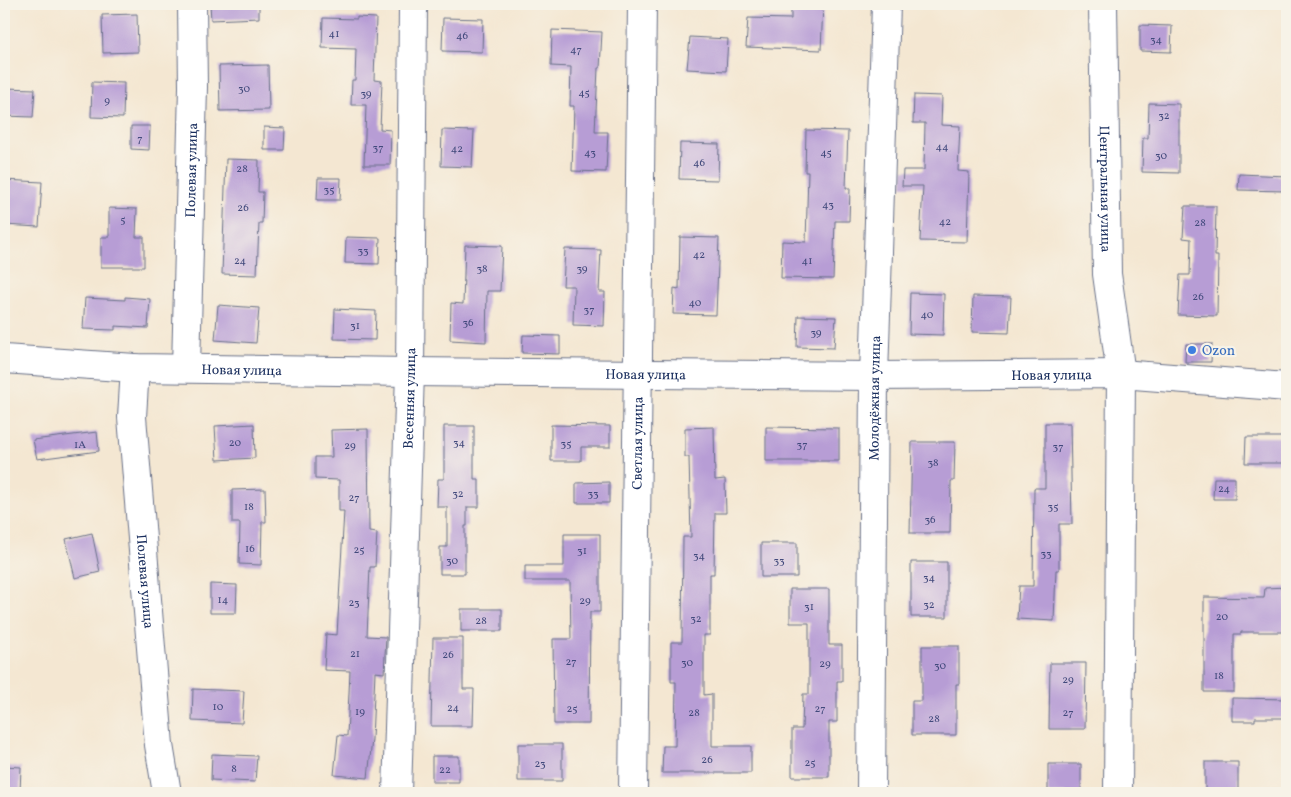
<svg xmlns="http://www.w3.org/2000/svg" width="1291" height="797" font-family="Vollkorn,serif">
  <style>
    .building { fill: #b79dd5 }
    .lines { fill: none; stroke-linecap: round; stroke-linejoin: round }
    .minor-casing { stroke: #676f87; stroke-width: 30 }
    .minor { stroke: #fff; stroke-width: 28 }
    .shop-dot { fill: #3f7fe0; stroke: #f7f3e8; stroke-width: 2 }
    .labels { text-anchor: middle; stroke-width: 4.5; stroke-linejoin: round; paint-order: stroke }
    .number-label { font-size: 11px; fill: #424a7c }
    .street-label { font-size: 14px; fill: #1b2f5e; stroke: #f7f3e8 }
    .shop-label { font-size: 14px; fill: #366cbe; stroke: #f7f3e8; text-anchor: start }
  </style>
  <rect width="100%" height="100%" fill="#f7f3e8"/>
  <filter id="ink" filterUnits="userSpaceOnUse"><feTurbulence type="fractalNoise" baseFrequency=".02" numOctaves="2"/><feDisplacementMap in="SourceGraphic" scale="10" xChannelSelector="R" yChannelSelector="G"/><feConvolveMatrix kernelMatrix="1 2 1 2 8 2 1 2 1" color-interpolation-filters="sRGB"/></filter>
  <filter id="wash" filterUnits="userSpaceOnUse"><feTurbulence type="fractalNoise" baseFrequency=".0096" numOctaves="4" result="noise"/><feDisplacementMap in="SourceGraphic" scale="20" xChannelSelector="R" yChannelSelector="G"/><feGaussianBlur stdDeviation="1.12" result="paint"/><feColorMatrix in="noise" values="0 0 0 0 0 0 0 0 0 0 0 0 0 0 0 0 0 1.4 0 .05"/><feComposite in="paint" operator="in"/></filter>
  <g filter="url(#wash)">
    <rect width="100%" height="100%" fill="#f4e7d2"/>
    <g id="blocks">
      <path class="building" d="M210 4H259V18L211 20Z
        M791 4H823L821 50 746 47 748 18 791 19Z
        M137 14 138 52 103 53 102 15Z
        M357 17 376 18 374 80 382 81 380 129 391 130 390 165H364L366 105H351L352 80H355L356 49 322 48 323 18 357 19Z
        M443 18 483 19 482 52 442 51Z
        M1140 25 1172 26 1171 52 1140 51Z
        M552 30 602 32 600 68H598L595 132H608L606 172 572 171 574 106H570L571 67 551 66Z
        M690 37 728 39 726 71 687 69Z
        M268 65 269 110 220 111 219 66Z
        M92 82 124 83 123 118 91 117Z
        M4 88 35 89 33 117 4 116Z
        M914 95 942 96 941 125 960 126 958 171 969 172 967 242 920 241 923 186H902L903 170H924L925 123H913Z
        M1149 103 1179 104V173L1142 172 1143 138H1148Z
        M131 126H150L149 150 131 149Z
        M264 127 285 128 284 150H264Z
        M442 130 474 131 472 167 441 166Z
        M806 130 848 131 846 188H850L849 221H835L833 279 781 278 782 241 806 242 808 172H805Z
        M680 143 719 144 718 180 679 179Z
        M226 159 259 160 258 192H263L262 223H259L257 275 222 274Z
        M1239 174 1287 176V191L1238 190Z
        M318 178H341L340 200H317Z
        M4 180 42 182 39 227 4 225Z
        M1185 206H1216L1215 256H1218L1217 316 1178 315 1180 275H1190L1191 239 1183 238Z
        M109 208 137 209 136 237H144V267H101V237H109Z
        M346 237 380 238 379 264 345 263Z
        M680 237 719 238 716 315 673 314 674 288 679 289Z
        M465 245 502 246 500 291H487L486 342 450 340 451 303 463 304Z
        M565 249 601 250 599 292H605L604 326 573 325 574 286H563Z
        M910 293 944 294 943 335 909 334Z
        M973 296 1011 297 1009 333 972 332Z
        M125 297 150 299 148 328 115 326V330L83 329 85 298 125 300Z
        M218 305 259 308 256 343 215 340Z
        M335 309 376 311 375 340 334 339Z
        M798 316 836 317 834 348 797 347Z
        M523 335 560 336V354L522 353Z
        M1186 344H1212L1211 362H1185Z
        M1045 423H1070L1072 524H1059V570H1056L1054 621 1017 619 1019 586H1033L1034 488H1045Z
        M254 424 255 458 217 460 215 426Z
        M551 425 610 426V447H581V461H551Z
        M444 426H474V479H479V507H467V526H465V574H440V547H447V507H437L438 479H444Z
        M714 427 715 480 725 479 726 513H715L714 574H710V635H704V695L712 694V746H751V773H662L663 746H675L676 682H671V642H682L683 537H691L689 457H685V428Z
        M766 427 839 428V461H766Z
        M368 429 369 532 377 533 375 567H370L367 636 386 637 384 673 375 672 372 739 368 778 334 775 338 735 347 736 350 671 324 670 326 634 337 635 344 511H339V480L315 479V457H332L331 430Z
        M97 432 99 451 37 459 33 440Z
        M1246 437H1287V463H1245Z
        M912 442H955L954 481H951L950 533H910Z
        M1214 478H1235V499H1213Z
        M609 482V503H576V483Z
        M265 489 266 522H262L261 565 239 564 240 523H232V490Z
        M92 533 100 572 75 578 66 539Z
        M564 534H600V612H590L589 724H554L553 639H571L570 581H525V566H564Z
        M761 543H797V577H761Z
        M911 562H947V617H911Z
        M210 584 237 585 236 613H210Z
        M1287 587V632H1241V634H1234V692H1204V597L1264 598 1265 588Z
        M790 589H829V645H842V681H837V722H829V777H792V729H802L803 694H809V623H790Z
        M461 609H502V631H461Z
        M433 638H463V689H474L473 726H431Z
        M922 646H959V684H956V735H912V701H922Z
        M1050 663H1086L1085 729H1049Z
        M193 689 244 691 242 723 192 721Z
        M1232 698 1287 699V718H1255V721H1232Z
        M518 744H562V781H518Z
        M212 754 257 756 255 782 211 780Z
        M432 756H459V782H432Z
        M1205 762H1238V793H1205Z
        M1048 764H1081V793H1048Z
        M4 766 21 767 20 793H4Z"/>
    </g>
  </g>
  <g filter="url(#ink)">
    <use href="#blocks" fill-opacity="0" stroke="#676f87" stroke-width="1"/>
    <g class="lines">
      <defs>
        <g id="minor">
          <path id="s1" d="M1103 4 1107 274 1121 374 1118 793"/>
          <path id="s2" d="M4 359 135 368 410 372 874 376 1121 374 1287 387"/>
          <path id="s3" d="M135 368 132 417 159 745 167 793"/>
          <path id="s4" d="M186 368 193 87 192 4"/>
          <path id="s5" d="M397 793 410 372 413 4"/>
          <path id="s6" d="M633 793 642 4"/>
          <path id="s7" d="M871 793 874 376 886 4"/>
        </g>
      </defs>
      <use href="#minor" class="minor-casing"/>
      <use href="#minor" class="minor"/>
    </g>
  </g>
  <circle class="shop-dot" cx="1192" cy="350" r="5"/>
  <g class="labels">
    <g class="number-label">
      <text x="334" y="37">41</text>
      <text x="462" y="39">46</text>
      <text x="1156" y="43">34</text>
      <text x="576" y="53">47</text>
      <text x="244" y="92">30</text>
      <text x="584" y="96">45</text>
      <text x="366" y="97">39</text>
      <text x="107" y="104">9</text>
      <text x="1164" y="119">32</text>
      <text x="140" y="142">7</text>
      <text x="942" y="150">44</text>
      <text x="378" y="151">37</text>
      <text x="457" y="152">42</text>
      <text x="590" y="156">43</text>
      <text x="826" y="156">45</text>
      <text x="1161" y="159">30</text>
      <text x="699" y="166">46</text>
      <text x="242" y="172">28</text>
      <text x="329" y="193">35</text>
      <text x="828" y="208">43</text>
      <text x="243" y="211">26</text>
      <text x="123" y="223">5</text>
      <text x="945" y="225">42</text>
      <text x="1200" y="226">28</text>
      <text x="363" y="254">33</text>
      <text x="699" y="258">42</text>
      <text x="240" y="264">24</text>
      <text x="807" y="264">41</text>
      <text x="482" y="272">38</text>
      <text x="582" y="272">39</text>
      <text x="1198" y="300">26</text>
      <text x="695" y="306">40</text>
      <text x="589" y="313">37</text>
      <text x="927" y="318">40</text>
      <text x="468" y="326">36</text>
      <text x="355" y="329">31</text>
      <text x="816" y="336">39</text>
      <text x="235" y="446">20</text>
      <text x="459" y="446">34</text>
      <text x="566" y="447">35</text>
      <text x="80" y="448">1А</text>
      <text x="802" y="448">37</text>
      <text x="350" y="449">29</text>
      <text x="1058" y="450">37</text>
      <text x="933" y="466">38</text>
      <text x="1224" y="492">24</text>
      <text x="458" y="497">32</text>
      <text x="593" y="497">33</text>
      <text x="354" y="501">27</text>
      <text x="249" y="510">18</text>
      <text x="1053" y="510">35</text>
      <text x="930" y="523">36</text>
      <text x="250" y="552">16</text>
      <text x="359" y="553">25</text>
      <text x="582" y="554">31</text>
      <text x="1046" y="557">33</text>
      <text x="699" y="559">34</text>
      <text x="452" y="564">30</text>
      <text x="779" y="564">33</text>
      <text x="929" y="581">34</text>
      <text x="223" y="603">14</text>
      <text x="585" y="604">29</text>
      <text x="354" y="606">23</text>
      <text x="929" y="608">32</text>
      <text x="809" y="610">31</text>
      <text x="1222" y="620">20</text>
      <text x="696" y="622">32</text>
      <text x="481" y="624">28</text>
      <text x="355" y="657">21</text>
      <text x="448" y="658">26</text>
      <text x="571" y="665">27</text>
      <text x="687" y="666">30</text>
      <text x="825" y="667">29</text>
      <text x="940" y="669">30</text>
      <text x="1219" y="679">18</text>
      <text x="1068" y="683">29</text>
      <text x="218" y="710">10</text>
      <text x="453" y="711">24</text>
      <text x="572" y="712">25</text>
      <text x="820" y="712">27</text>
      <text x="360" y="715">19</text>
      <text x="694" y="716">28</text>
      <text x="1068" y="716">27</text>
      <text x="934" y="722">28</text>
      <text x="707" y="763">26</text>
      <text x="810" y="766">25</text>
      <text x="540" y="767">23</text>
      <text x="234" y="772">8</text>
      <text x="445" y="773">22</text>
    </g>
    <g class="street-label">
      <text dy="5" stroke="none"><textPath href="#s4" startOffset="198">Полевая улица</textPath></text>
      <text dy="5" stroke="none"><textPath href="#s1" startOffset="185">Центральная улица</textPath></text>
      <text dy="5" stroke="none"><textPath href="#s2" startOffset="238">Новая улица</textPath></text>
      <text dy="5" stroke="none"><textPath href="#s2" startOffset="642">Новая улица</textPath></text>
      <text dy="5" stroke="none"><textPath href="#s2" startOffset="1048">Новая улица</textPath></text>
      <text dy="5" stroke="none"><textPath href="#s7" startOffset="395">Молодёжная улица</textPath></text>
      <text dy="5" stroke="none"><textPath href="#s5" startOffset="395">Весенняя улица</textPath></text>
      <text dy="5" stroke="none"><textPath href="#s6" startOffset="350">Светлая улица</textPath></text>
      <text dy="5" stroke="none"><textPath href="#s3" startOffset="214">Полевая улица</textPath></text>
    </g>
    <g class="shop-label">
      <text x="1202" y="355">Ozon</text>
    </g>
  </g>
  <rect width="1291" height="797" fill="none" stroke="#f7f3e8" stroke-width="20"/>
</svg>
